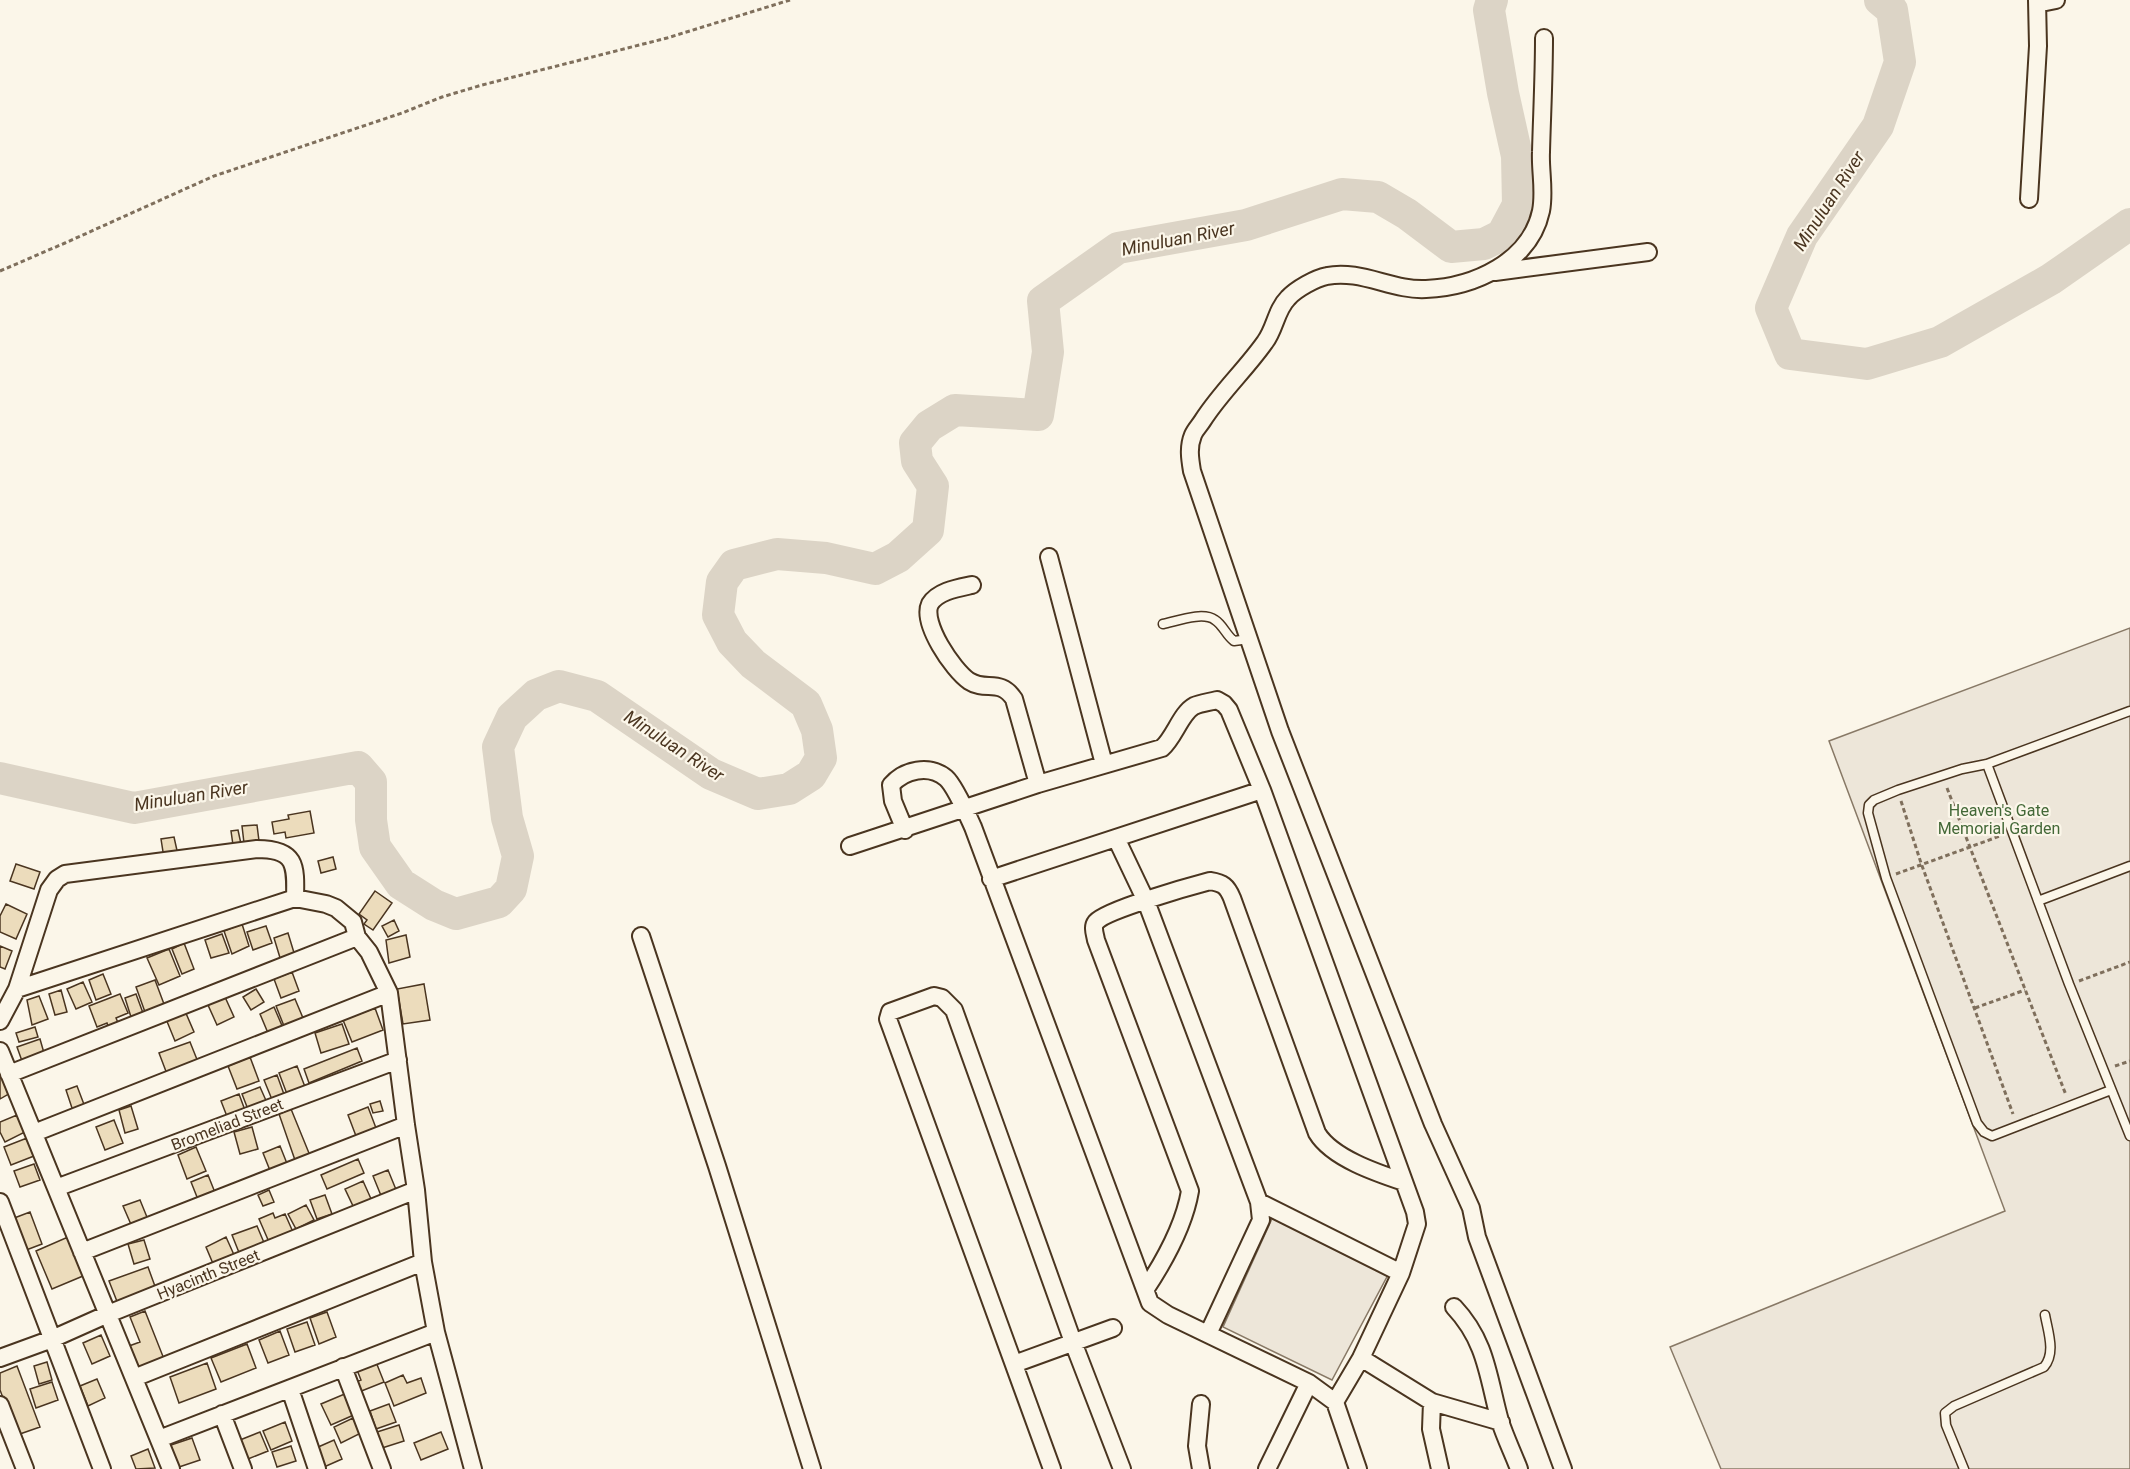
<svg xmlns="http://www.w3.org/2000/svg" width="2130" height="1469" font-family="Roboto,sans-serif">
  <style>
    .green { fill: #ede6d9; stroke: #887966; stroke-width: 1.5 }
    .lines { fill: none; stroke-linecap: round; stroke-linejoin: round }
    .river { stroke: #dcd4c6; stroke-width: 32 }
    .building { fill: #ecdcbc; stroke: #4a3520; stroke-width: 1.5 }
    .lane-casing { stroke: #4a3520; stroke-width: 11 }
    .street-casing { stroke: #4a3520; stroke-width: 20 }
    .path { stroke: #7f6f5c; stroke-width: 3; stroke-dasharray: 4.5 3; stroke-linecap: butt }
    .lane { stroke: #fbf6e9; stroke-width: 8 }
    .street { stroke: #fbf6e9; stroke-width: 16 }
    .labels { text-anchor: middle; stroke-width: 4.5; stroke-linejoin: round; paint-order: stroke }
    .park-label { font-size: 16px; fill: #436837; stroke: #fbf6e9 }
    .street-label { font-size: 16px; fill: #4a3520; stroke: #fbf6e9 }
    .water-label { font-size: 18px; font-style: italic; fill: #4a3520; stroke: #fbf6e9 }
  </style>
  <rect width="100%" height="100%" fill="#fbf6e9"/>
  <path class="green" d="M2130 628V1469H1721L1670 1347 2005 1211 1829 741Z
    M1275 1212 1390 1271 1332 1380 1223 1327Z"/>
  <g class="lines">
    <path class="river" d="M1880 0 1892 10 1900 62 1878 126 1802 236 1771 308 1790 354 1867 364 1940 342 2051 279 2130 224
      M0 778 134 808 358 767 371 782V820L375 847 401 884 434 905 456 914 499 902 511 889 518 856 507 818 498 747 512 717 536 695 559 686 597 696 711 774 758 794 789 789 811 775 821 758 817 730 806 704 753 664 732 642 718 615 722 582 734 565 777 554 826 558 875 569 898 557 928 530 933 486 917 461 915 443 929 426 955 410 1038 415 1048 352 1043 301 1118 248 1246 225 1342 194 1378 197 1407 214 1451 247 1484 244 1502 235 1518 205 1517 156 1503 93 1489 10 1492 0"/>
  </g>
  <path class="building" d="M310 811 314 833 286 838 285 832 274 834 272 822 289 819 288 815Z
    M257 825 259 841 244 843 242 826Z
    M238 830 241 844 233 845 231 831Z
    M174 837 178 855 164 858 161 839Z
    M333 857 336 869 321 873 318 861Z
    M16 864 40 872 34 889 10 881Z
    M375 891 392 903 373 930 364 924 367 920 359 914Z
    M6 904 27 914 16 939 0 932V916Z
    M394 920 399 931 388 937 382 926Z
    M242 924 249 946 232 954 224 931Z
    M266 926 272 943 253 950 247 932Z
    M288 933 295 956 281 961 274 938Z
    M222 934 229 953 211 958 205 940Z
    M406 935 410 957 389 963 386 940Z
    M184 943 194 969 182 974 172 949Z
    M0 946 12 951 5 969 0 967Z
    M169 949 180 976 159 985 147 958Z
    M292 972 299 991 281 998 274 979Z
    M103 974 111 994 96 1000 89 980Z
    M155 980 164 1004 145 1012 136 987Z
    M83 982 92 1002 76 1009 67 989Z
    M424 984 430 1020 403 1024 397 989Z
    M256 989 264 1002 251 1010 243 997Z
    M61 990 67 1012 55 1015 49 994Z
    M120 994 128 1013 116 1018 119 1025 109 1029 107 1023 97 1027 89 1006Z
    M136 994 143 1013 131 1017 125 998Z
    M39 996 48 1019 32 1025 27 1000Z
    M225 997 234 1017 217 1025 208 1005Z
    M295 999 303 1018 284 1026 276 1006Z
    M274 1007 283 1028 268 1033 260 1014Z
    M375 1008 383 1030 352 1042 343 1020Z
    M185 1011 194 1032 175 1041 166 1019Z
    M342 1024 349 1044 321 1053 315 1033Z
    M35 1027 38 1037 19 1042 16 1033Z
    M40 1039 44 1053 22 1061 17 1047Z
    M190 1042 198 1062 167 1074 159 1053Z
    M357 1048 362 1061 309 1083 304 1069Z
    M250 1057 259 1081 237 1089 228 1066Z
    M297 1066 307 1092 287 1094 279 1073Z
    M4 1074 14 1091 0 1099V1076Z
    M277 1075 285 1097 273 1102 264 1080Z
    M77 1086 85 1107 73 1111 66 1090Z
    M260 1087 268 1105 249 1112 242 1094Z
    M239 1094 246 1113 228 1119 221 1101Z
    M380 1101 383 1111 373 1113 370 1104Z
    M131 1106 138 1129 125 1133 119 1110Z
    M368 1107 376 1128 356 1136 348 1115Z
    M291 1109 311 1158 296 1163 279 1114Z
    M17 1115 25 1132 5 1142 0 1132V1122Z
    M114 1120 123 1143 105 1150 96 1127Z
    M252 1127 258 1149 240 1154 234 1132Z
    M27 1138 34 1156 11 1165 4 1147Z
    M280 1146 288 1166 271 1173 263 1153Z
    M196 1147 206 1171 187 1179 178 1155Z
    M358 1159 364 1173 327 1189 321 1175Z
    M34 1164 40 1180 20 1187 14 1171Z
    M388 1170 397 1192 382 1198 373 1176Z
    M208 1175 216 1195 199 1202 191 1182Z
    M363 1181 372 1201 354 1208 345 1189Z
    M269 1190 274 1202 263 1206 258 1195Z
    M325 1195 332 1214 317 1219 310 1200Z
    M140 1200 149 1222 133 1229 123 1206Z
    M306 1205 314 1220 296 1229 288 1214Z
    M30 1212 42 1244 21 1252 9 1220Z
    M273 1213 275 1218 285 1214 293 1232 269 1242 259 1219Z
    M257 1226 265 1245 240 1255 232 1235Z
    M68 1237 83 1276 52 1289 36 1251Z
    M226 1237 235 1257 214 1266 206 1247Z
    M144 1240 150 1259 134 1264 128 1244Z
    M148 1267 156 1289 118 1304 109 1281Z
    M145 1311 164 1359 138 1369 129 1346 140 1342 130 1317Z
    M327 1312 336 1337 319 1344 310 1318Z
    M307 1322 315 1345 295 1352 287 1329Z
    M280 1331 289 1355 268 1363 259 1340Z
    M101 1335 110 1356 92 1364 83 1343Z
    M247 1344 256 1368 221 1382 211 1358Z
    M47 1362 52 1380 39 1384 34 1366Z
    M376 1362 384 1382 359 1392 355 1382 361 1380 357 1370Z
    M207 1363 216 1389 179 1403 170 1377Z
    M17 1366 40 1427 17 1435 0 1390V1373Z
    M403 1375 407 1383 421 1378 426 1393 394 1406 385 1383Z
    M97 1379 105 1398 88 1406 80 1386Z
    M52 1382 58 1400 36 1408 30 1389Z
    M347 1393 356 1414 331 1425 321 1404Z
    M389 1404 396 1422 376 1429 370 1411Z
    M353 1418 361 1433 341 1443 334 1427Z
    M285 1422 292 1441 271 1450 263 1431Z
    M399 1425 404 1441 382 1448 377 1432Z
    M260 1432 268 1451 248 1459 240 1440Z
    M441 1432 448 1449 421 1460 414 1443Z
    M192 1438 200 1460 176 1468 168 1446Z
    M334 1440 342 1459 324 1467 316 1448Z
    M291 1446 296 1461 277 1467 272 1452Z
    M148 1449 155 1468 136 1469 131 1456Z"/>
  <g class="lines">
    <defs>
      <path id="lane" d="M1163 624C1177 621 1203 611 1215 620 1223 625 1226 635 1234 641L1249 639
        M1987 764 2069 984 2130 1136
        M2038 901 2130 866
        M2111 1090 1992 1136 1984 1132 1977 1123 1886 878 1868 813 1869 805 1874 800 1898 790 1962 769 1987 764 2130 711
        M1964 1469 1946 1425 1945 1413 1954 1406 2044 1367C2056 1353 2048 1332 2045 1315"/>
      <path id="street" d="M2043 0 2046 2 2056 0
        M1544 38C1544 76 1542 114 1541 152 1540 171 1545 191 1541 211 1530 262 1474 287 1426 289 1393 291 1360 269 1327 276 1316 278 1296 289 1288 298 1276 310 1275 329 1265 342 1246 369 1221 392 1203 420 1200 425 1195 430 1193 435 1188 447 1190 459 1192 471L1280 731 1433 1124 1471 1208 1477 1237 1563 1469
        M2029 199 2038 46 2037 0
        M1495 272 1648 252
        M1049 557 1104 764
        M972 585C958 588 938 591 930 604 921 623 953 670 969 681 986 692 1000 678 1014 699L1038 784
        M905 830 893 801 891 785C904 770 929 764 946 778 955 786 968 816 973 827L1150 1303 1168 1315 1309 1383 1335 1402 1358 1469
        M1116 838 1146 901 1259 1202 1261 1220 1208 1334
        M850 846 1038 784 1162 748C1174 738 1181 713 1194 706 1200 703 1210 702 1217 700L1224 704 1229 710 1262 790 1415 1212 1417 1224 1401 1273 1361 1358 1335 1402
        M991 879 1262 790
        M641 936 717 1166 812 1469
        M17 989 295 898
        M0 1021 17 989 49 890 57 879 65 874 257 849C296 849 296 865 295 898L326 904 336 908 353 922 357 937 369 952 389 993 406 1125 416 1190 423 1262 436 1332 473 1469
        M0 1051 171 1469
        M9 1074 357 937
        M34 1133 389 993
        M56 1188 398 1060
        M0 1202 102 1469
        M1259 1202 1401 1273
        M82 1252 406 1125
        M1145 1290C1165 1260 1184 1226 1190 1191L1096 940C1095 934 1092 927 1096 922 1106 910 1191 886 1210 881 1223 883 1227 886 1232 898L1317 1133C1332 1158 1377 1173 1404 1182
        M1454 1307C1487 1342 1488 1378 1500 1421 1505 1437 1513 1453 1519 1469
        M0 1358 52 1339 108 1314 416 1190
        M1361 1358 1432 1402 1501 1422
        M1014 1364 1113 1328
        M343 1367 382 1469
        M134 1378 423 1262
        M290 1389 317 1469
        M1432 1402 1431 1429 1440 1469
        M1201 1404 1197 1446 1201 1469
        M0 1405 25 1469
        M222 1414 243 1469
        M159 1439 436 1332
        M1052 1469 888 1019 890 1012 934 996 942 998 954 1010 1073 1342 1122 1469
        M1267 1469 1309 1383"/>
    </defs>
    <use href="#lane" class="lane-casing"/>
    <use href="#street" class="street-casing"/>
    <path class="path" d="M0 271 65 243 214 176 402 113 442 97 482 85 667 38 790 0
      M1947 788 2066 1095
      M1901 801 1921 863 2013 1114
      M1896 874 2000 836
      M2079 981 2130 962
      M1975 1008 2025 990
      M2115 1066 2130 1061"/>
    <use href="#lane" class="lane"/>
    <use href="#street" class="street"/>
  </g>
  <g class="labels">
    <g class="park-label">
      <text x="1999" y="816">Heaven's Gate<tspan x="1999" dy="18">Memorial Garden</tspan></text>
    </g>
    <g class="street-label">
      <text transform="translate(227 1124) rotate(-21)" y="6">Bromeliad Street</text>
      <text transform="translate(208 1274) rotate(-22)" y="6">Hyacinth Street</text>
    </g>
    <g class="water-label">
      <text transform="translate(1829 201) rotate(-57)" y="6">Minuluan River</text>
      <text transform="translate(1178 239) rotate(-11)" y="6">Minuluan River</text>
      <text transform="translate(674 746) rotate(33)" y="6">Minuluan River</text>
      <text transform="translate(191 796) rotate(-9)" y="6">Minuluan River</text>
    </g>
  </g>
</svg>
